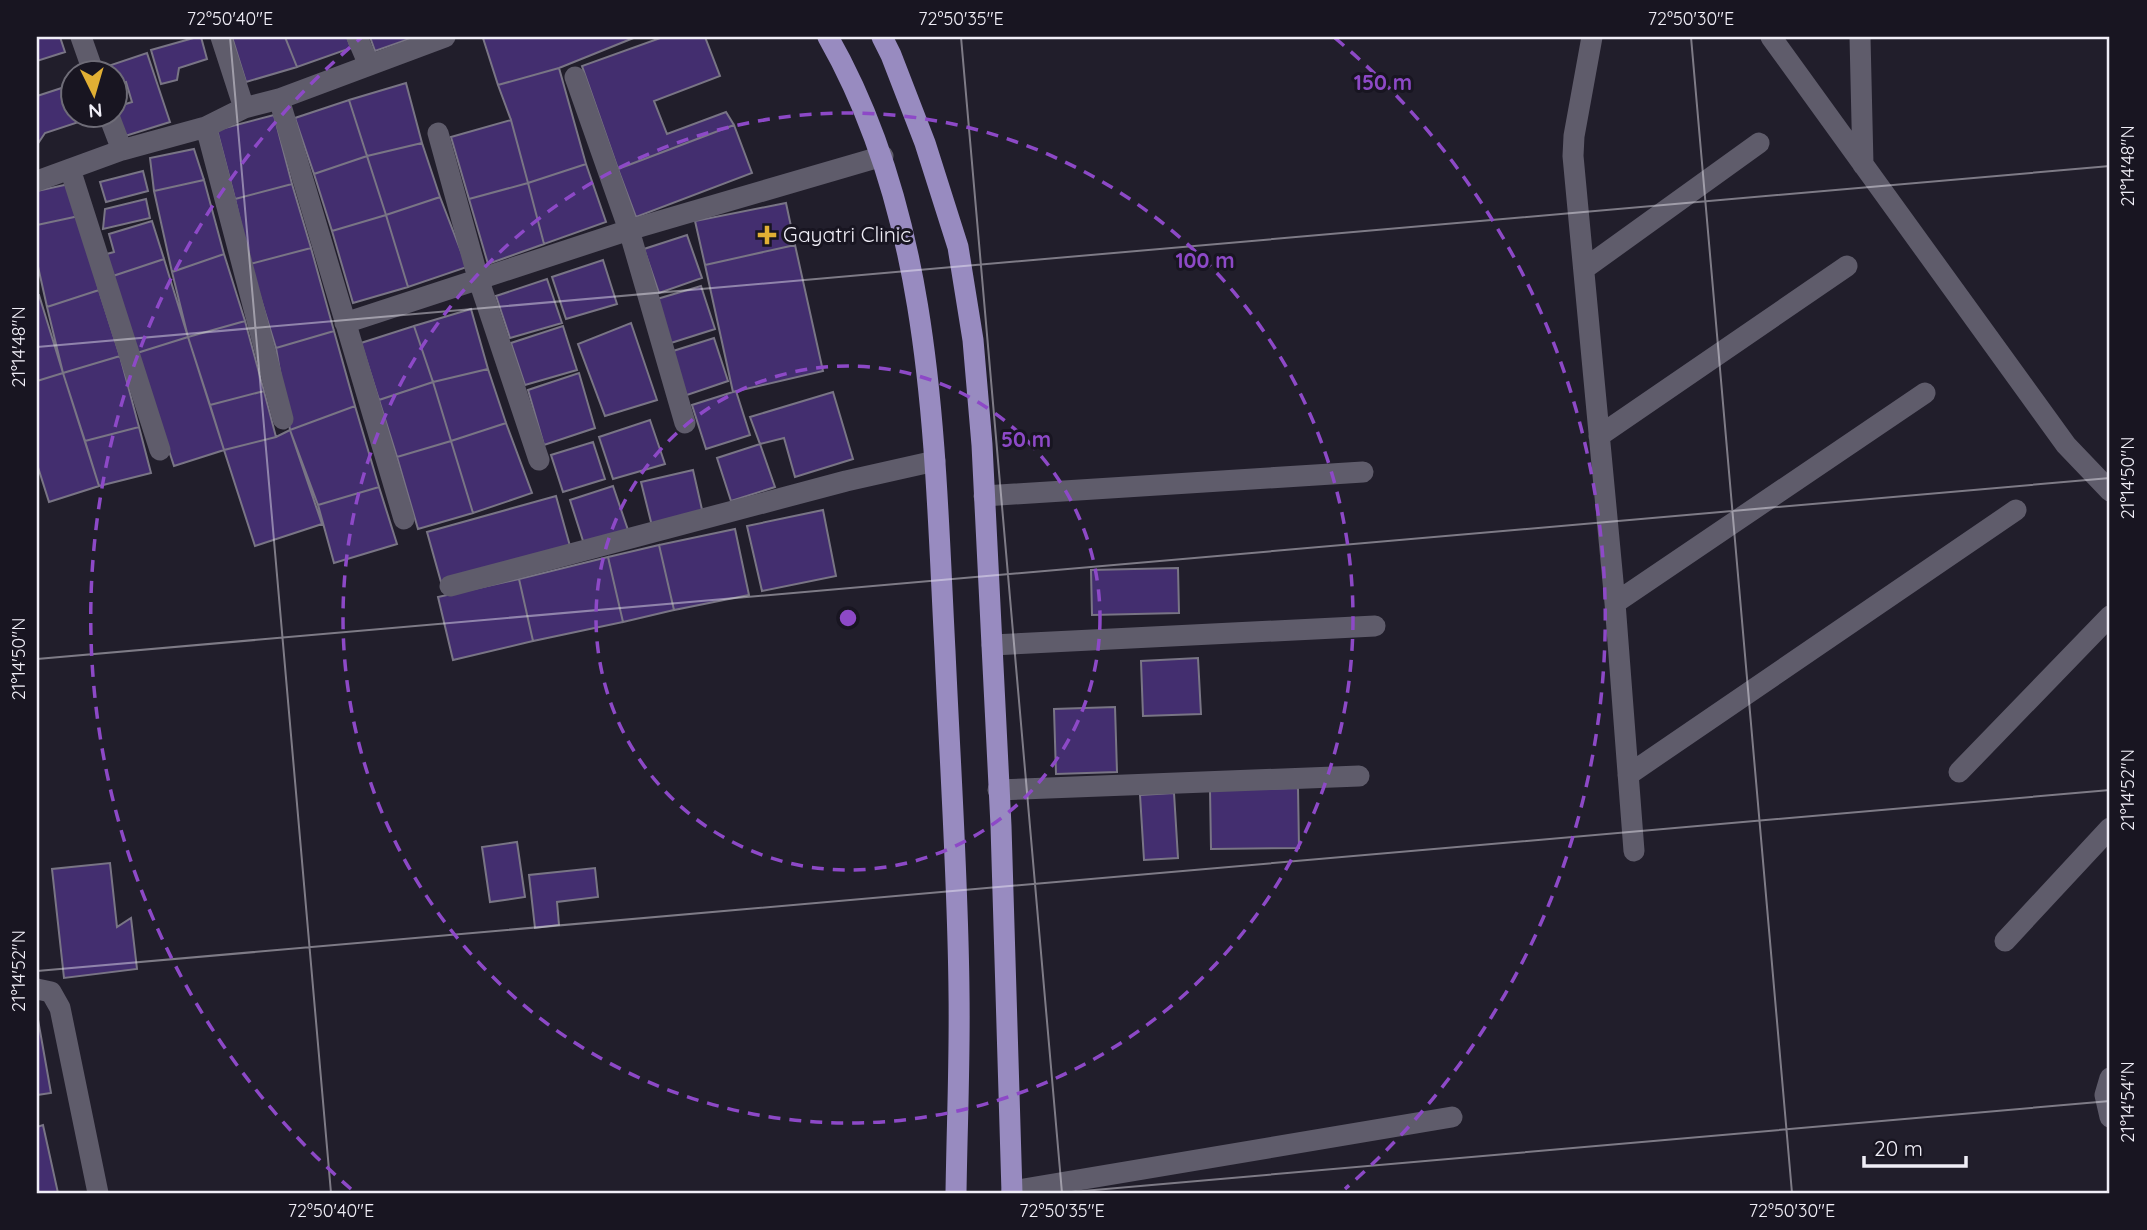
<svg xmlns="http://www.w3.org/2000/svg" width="2147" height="1230" font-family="Quicksand,sans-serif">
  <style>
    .building { fill: #432e6f; stroke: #797585; stroke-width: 2 }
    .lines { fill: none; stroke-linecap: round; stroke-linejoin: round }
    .minor { stroke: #5f5c6b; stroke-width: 21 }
    .major { stroke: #988bc0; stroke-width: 21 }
    .ticks { fill: none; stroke: #f0eef7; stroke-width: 2; stroke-opacity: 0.45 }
    .ring { fill: none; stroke: #8d49c7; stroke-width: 3.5; stroke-dasharray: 12 9 }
    .poi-dot { fill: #e1af34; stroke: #181521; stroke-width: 2.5 }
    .labels { text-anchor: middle; stroke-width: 6; stroke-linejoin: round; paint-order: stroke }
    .poi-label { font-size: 21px; fill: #f0eef7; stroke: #181521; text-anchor: start }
    .centre { fill: #8d49c7; stroke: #181521; stroke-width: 3.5 }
    .ring-label { font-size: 21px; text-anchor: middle; font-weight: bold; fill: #8d49c7; stroke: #181521; stroke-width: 6; stroke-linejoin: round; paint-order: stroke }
    .neatline { fill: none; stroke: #f0eef7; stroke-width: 2.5 }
    .ticks-label { font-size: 18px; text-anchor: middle; fill: #f0eef7 }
  </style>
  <rect width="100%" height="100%" fill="#211e2b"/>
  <path class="building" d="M37 37H60L65 52 37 61Z
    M197 37H201L207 59 179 68 177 80 161 84 151 50Z
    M232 37H285L297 67 246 82Z
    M285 37H347L351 48 297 67Z
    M370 37H415L375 51Z
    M636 37 559 68 498 85 483 38Z
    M663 37H705L720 76 654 101 667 134 726 112 734 125 618 169 582 66Z
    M147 53 170 122 122 137 116 116V107L132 102 126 82 116 85V74H111L108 66Z
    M559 68 586 164 528 183 511 120 498 85Z
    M406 83 422 143 367 156 349 100Z
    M74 84V116H90L91 118 45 133 37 145V96Z
    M349 100 367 156 314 174 295 118Z
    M274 115 292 184 235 199 217 130Z
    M511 120 528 183 469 199 451 137Z
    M734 125 752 173 636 217 618 169Z
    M422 143 440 197 386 215 367 156Z
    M194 149 204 180 154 191 150 158Z
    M367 156 386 215 332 231 314 174Z
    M586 164 606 222 544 244 528 183Z
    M143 171 148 191 106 202 100 182Z
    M204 180 224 254 172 272 154 191Z
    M528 183 544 244 488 264 469 199Z
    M69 184 79 216 37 225V191Z
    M292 184 311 248 250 264 235 199Z
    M440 197 467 267 408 287 386 215Z
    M146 199 150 218 103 229 105 209Z
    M786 203 795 245 705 265 695 221Z
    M386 215 408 287 353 303 332 231Z
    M79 216 99 290 47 307 37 262V225Z
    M152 221 164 259 110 277 103 255 114 252 109 234Z
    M687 235 702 278 659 293 644 249Z
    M795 245 823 371 733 392 705 265Z
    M311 248 334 331 276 348 250 264Z
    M224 254 245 321 188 337 172 272Z
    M164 259 188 337 137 353 110 277Z
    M603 260 617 304 566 319 552 277Z
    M547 279 562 323 510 338 496 296Z
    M701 286 715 329 671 343 657 299Z
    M99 290 120 356 63 373 47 307Z
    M37 295H39L63 373 37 381Z
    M471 309 488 369 433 382 414 326Z
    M245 321 264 391 210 405 188 337Z
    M631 323 657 400 605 416 578 344Z
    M414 326 433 382 379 400 361 343Z
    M563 326 577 370 525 385 511 343Z
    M334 331 355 406 290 430 276 348Z
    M188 337 224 450 174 466 137 353Z
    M714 338 728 381 684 396 670 352Z
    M120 356 139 427 85 441 63 373Z
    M488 369 506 423 451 441 433 382Z
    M63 373 99 486 49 502 37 464V381Z
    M579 373 595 428 544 445 528 390Z
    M433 382 451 441 397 457 379 400Z
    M264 391 276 437 224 450 210 405Z
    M736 391 750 435 706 449 692 405Z
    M833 392 853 459 795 477 784 438 760 444 750 417Z
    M355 406 379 487 318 505 290 430Z
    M650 420 665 464 613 479 599 437Z
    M506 423 532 493 473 513 451 441Z
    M139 427 151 473 99 486 85 441Z
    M290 430 322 524 255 546 224 450 276 437Z
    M451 441 473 513 418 529 397 457Z
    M593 442 605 479 563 492 551 455Z
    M760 444 775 487 731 501 717 458Z
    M693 470 703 514 652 526 641 482Z
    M613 486 628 530 584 544 570 500Z
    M379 487 397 544 334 563 318 505Z
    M556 496 570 546 441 582 427 532Z
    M823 510 836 576 762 591 747 526Z
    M735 529 749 595 674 610 659 545Z
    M659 545 674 610 623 622 608 557Z
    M608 557 623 622 533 641 519 579Z
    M1178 568 1179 613 1092 615 1091 570Z
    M519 579 533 641 453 660 438 597Z
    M1198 658 1201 714 1143 716 1141 661Z
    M1115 707 1117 772 1056 774 1054 709Z
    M1298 788 1299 848 1211 849 1210 790Z
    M1174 793 1178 858 1144 860 1140 795Z
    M517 842 525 897 490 902 482 847Z
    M110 863 117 927 131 918 137 969 64 978 52 869Z
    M595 868 598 897 557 902 559 925 535 928 529 875Z
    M37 1014 51 1093 37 1095Z
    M43 1125 58 1193H37V1127Z"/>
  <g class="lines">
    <path class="minor" d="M81 37 94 74
      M221 37 244 108
      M357 37 369 65
      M1592 37 1574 136 1573 156 1615 603 1634 851
      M1771 37 2066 445 2110 491
      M1860 37 1863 165
      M575 77 629 230 685 423
      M279 99 404 519
      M109 116 122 150
      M206 127 283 419
      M438 133 478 278 539 460
      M70 169 160 450
      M37 181 122 150 206 127 244 108 279 99 445 37
      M1584 269 1759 143
      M345 323 629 230 883 156
      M1599 436 1847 266
      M984 496 1363 472
      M450 586 846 481 935 461
      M1615 603 1925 393
      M992 645 1375 626
      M1959 772 2110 616
      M1628 775 2016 510
      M998 790 1359 776
      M2005 941 2110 828
      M37 989 51 992 60 1008 98 1193
      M2110 1078 2105 1095 2110 1117
      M1012 1191 1452 1117"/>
    <path class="major" d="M828 37C934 223 934 443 945 651 950 764 958 879 959 993 960 1059 957 1126 956 1193
      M882 37 891 55 925 143 958 247 973 340 982 445 1001 826 1012 1193"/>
  </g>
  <path class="ticks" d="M230 37 331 1193M961 37 1062 1193M1691 37 1792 1193M37 347 2110 166M37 659 2110 478M37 971 2110 790M1060 1193 2110 1101"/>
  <g class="ring">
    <circle cx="848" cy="618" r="252"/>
    <circle cx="848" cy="618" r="505"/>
    <path d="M351 1189A757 757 0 0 1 361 38M1335 38A757 757 0 0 1 1345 1189"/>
  </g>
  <path class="poi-dot" d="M763.5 224.5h7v7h7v7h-7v7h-7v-7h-7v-7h7z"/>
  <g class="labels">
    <g class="poi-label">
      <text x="783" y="242">Gayatri Clinic</text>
    </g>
  </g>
  <circle cx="848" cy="618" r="10" class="centre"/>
  <g class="ring-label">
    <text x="1383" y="90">150 m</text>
    <text x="1205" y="268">100 m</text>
    <text x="1026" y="447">50 m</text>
  </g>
  <rect width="2147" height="1230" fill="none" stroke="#181521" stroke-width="77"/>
  <g transform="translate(94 94) rotate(175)"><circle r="33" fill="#181521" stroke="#6e6c77" stroke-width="2"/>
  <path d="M0-5L12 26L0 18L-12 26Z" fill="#e1af34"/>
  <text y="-10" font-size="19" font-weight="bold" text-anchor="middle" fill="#f0eef7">N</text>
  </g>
  <path d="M1864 1156v10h102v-10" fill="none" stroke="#f0eef7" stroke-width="3.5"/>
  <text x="1874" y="1156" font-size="21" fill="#f0eef7" stroke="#181521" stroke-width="5" paint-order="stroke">20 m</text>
  <rect x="38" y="38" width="2070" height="1154" class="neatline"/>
  <g class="ticks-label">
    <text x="230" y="25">72°50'40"E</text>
    <text x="961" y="25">72°50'35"E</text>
    <text x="1691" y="25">72°50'30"E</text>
    <text transform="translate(2128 166) rotate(-90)" y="6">21°14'48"N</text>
    <text transform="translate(19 347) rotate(-90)" y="6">21°14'48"N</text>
    <text transform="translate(2128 478) rotate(-90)" y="6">21°14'50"N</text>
    <text transform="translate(19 659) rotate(-90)" y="6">21°14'50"N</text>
    <text transform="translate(2128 790) rotate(-90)" y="6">21°14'52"N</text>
    <text transform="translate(19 971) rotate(-90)" y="6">21°14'52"N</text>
    <text transform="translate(2128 1102) rotate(-90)" y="6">21°14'54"N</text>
    <text x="331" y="1217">72°50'40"E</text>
    <text x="1062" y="1217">72°50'35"E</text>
    <text x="1792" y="1217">72°50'30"E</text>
  </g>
</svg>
